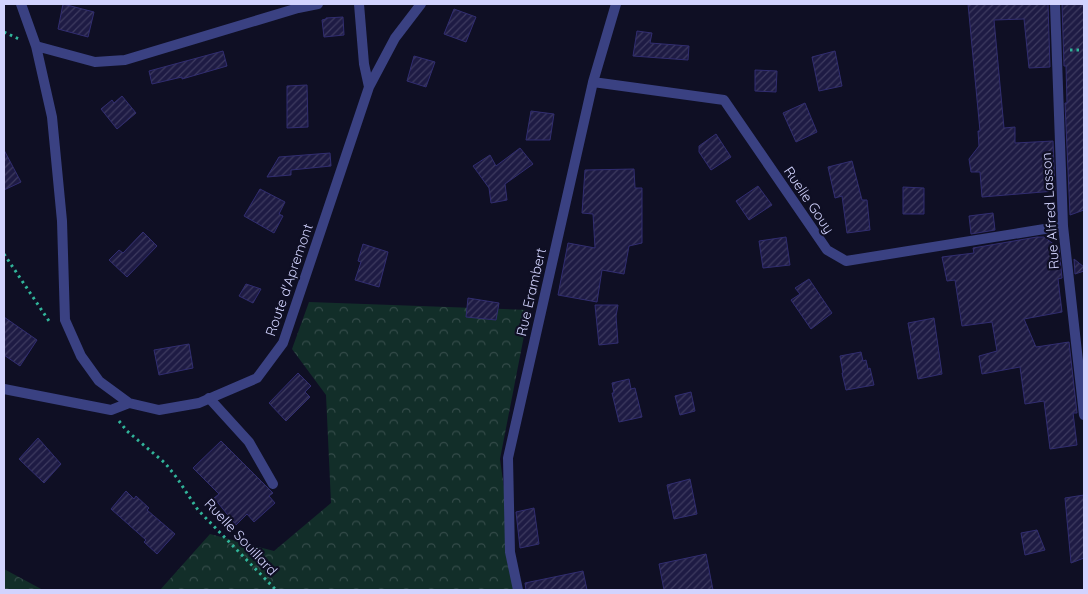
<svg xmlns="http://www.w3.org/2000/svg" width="1088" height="594" font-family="Quicksand,sans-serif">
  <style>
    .forest { fill: url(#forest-crowns) }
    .building { fill: url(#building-hatch); stroke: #312d70 }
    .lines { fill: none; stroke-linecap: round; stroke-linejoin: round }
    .path { stroke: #31b49a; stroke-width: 3; stroke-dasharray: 2.5 4; stroke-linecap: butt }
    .service { stroke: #3a4182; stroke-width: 10 }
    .minor { stroke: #3a4182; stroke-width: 10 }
    .labels { text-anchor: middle; stroke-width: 4.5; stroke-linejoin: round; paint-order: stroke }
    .street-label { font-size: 14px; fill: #d2d3fe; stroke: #0f0f24 }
  </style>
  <defs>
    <pattern id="forest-crowns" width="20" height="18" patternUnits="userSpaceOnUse" patternTransform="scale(1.25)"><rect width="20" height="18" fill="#122e29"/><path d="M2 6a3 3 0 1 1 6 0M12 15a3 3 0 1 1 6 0" fill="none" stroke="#344b49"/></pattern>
    <pattern id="building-hatch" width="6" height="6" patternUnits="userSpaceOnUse" patternTransform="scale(1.25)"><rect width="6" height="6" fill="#1e1b44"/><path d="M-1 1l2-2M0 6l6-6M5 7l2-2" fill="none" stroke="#3e3b60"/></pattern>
  </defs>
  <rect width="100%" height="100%" fill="#0f0f24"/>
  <path class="forest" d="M309 302 529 310 500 459 518 590H160L210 534 274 551 331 503 326 395 292 349Z
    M4 569 43 590H4Z"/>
  <path class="building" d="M63 4 94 12 88 37 58 29Z
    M968 4H1048L1050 67 1029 68 1024 19 994 20 1004 128 1015 127V143L1053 141 1055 191 982 197 980 172H971L969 159 979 146 978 131H980Z
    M1062 4H1083V6H1084V210L1070 215 1065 103H1067L1066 66H1064Z
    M454 9 476 17 466 42 444 34Z
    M343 17 344 35 324 37 322 20 326 19V18Z
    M637 31 652 33 650 43 689 46 688 60 633 56Z
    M223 51 227 66 182 79V77L152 84 149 71Z
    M835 51 842 86 819 91 812 57Z
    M414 56 435 62 426 87 407 81Z
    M755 70 777 71 776 92 755 91Z
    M307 85 308 127 287 128V86Z
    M122 96 136 113 117 129 101 109 112 100 114 103Z
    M805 103 817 132 796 142 783 113Z
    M531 111 554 114 550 140H526Z
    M716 134 731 157 711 170 699 152V146Z
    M520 148 533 164 505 184 507 200 491 203 489 188 473 166 490 155 496 166Z
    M4 150 21 182 4 190Z
    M330 153 331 166 291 170V175L267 177 279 157Z
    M852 161 862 200H867L870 230 847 233 842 196 835 198 828 167Z
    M634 169 635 188H642V243L629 246 624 274 602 270 597 302 558 295 568 243 595 248 593 214 582 213 585 170Z
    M758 186 772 205 749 220 736 201Z
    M903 187 924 188V214H903Z
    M260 189 285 202 279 214 283 216 274 233 244 216Z
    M993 213 995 230 971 234 969 216Z
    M143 232 157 246 127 277 109 260 119 250 123 253Z
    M786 237 790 265 763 268 759 241Z
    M1037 237H1044L1059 248 1062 278 1058 279 1062 312 1024 319 1036 347 1069 342 1077 413H1073L1077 445 1050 449 1044 401 1025 404 1020 367 982 374 979 356 997 351 992 322 962 326 955 280 947 281 942 257 974 253 973 248Z
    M363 244 388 252 379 287 355 280 361 262 358 261Z
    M1074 259 1084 267V271L1075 274Z
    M809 279 832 313 811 329 791 300 800 294 795 288Z
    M246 284 261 289 253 303 239 296Z
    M468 298 499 303 496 320 466 317Z
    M595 305H618L616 316 618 343 599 345Z
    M4 317 37 340 20 366 4 355Z
    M934 318 942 374 918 379 908 323Z
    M189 344 193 368 159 375 154 350Z
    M861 352 863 361 866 360 868 369 870 368 874 385 846 390 842 373H843L840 356Z
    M298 373 311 386 305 392 310 397 286 421 269 403Z
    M629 379 631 389 635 388 642 417 619 422 612 393H614L612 383Z
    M691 392 695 411 680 415 675 396Z
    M38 438 61 464 44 483 19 459Z
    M221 441 273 493 269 496 275 503 254 522 247 514 236 525 214 498 219 494 193 468Z
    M690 479 697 514 674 519 667 485Z
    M126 491 134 499 136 496 149 508 147 510 175 534 157 554 144 542 146 540 111 509Z
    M1084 495V558L1071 563 1065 498Z
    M534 508 539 544 520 548 516 512Z
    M1037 530 1045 550 1025 555 1021 533Z
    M706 554 713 590H664L659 564Z
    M583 571 587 590H526L525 583Z"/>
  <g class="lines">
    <path class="path" d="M4 32 19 39
      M1070 50H1084
      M4 254 51 324
      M119 421 127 431 165 463 177 478 198 510 276 590"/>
    <path class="service" d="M209 398 249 442 273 484"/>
    <path class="minor" d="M21 4 36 46 52 117 62 221 65 320 81 356 99 381 129 403 159 410 199 403 257 378 283 343 369 87 395 38 421 4
      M359 4 364 64 369 87
      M1055 4 1063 226 1084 415
      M36 46 95 62 125 60 298 8 318 4
      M593 82 724 100 827 250 846 261 1063 226
      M4 389 111 410 129 403
      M518 590 510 552 508 458 593 82 616 4"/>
  </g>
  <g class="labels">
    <g class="street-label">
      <text transform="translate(809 200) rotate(56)" y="5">Ruelle Gouy</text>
      <text transform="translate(1050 211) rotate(-94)" y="5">Rue Alfred Lasson</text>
      <text transform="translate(289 280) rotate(-71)" y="5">Route d'Apremont</text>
      <text transform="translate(531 292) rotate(-77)" y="5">Rue Erambert</text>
      <text transform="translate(241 537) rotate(47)" y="5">Ruelle Souillard</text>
    </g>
  </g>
  <rect width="1088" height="594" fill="none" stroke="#d2d3fe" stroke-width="10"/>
</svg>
